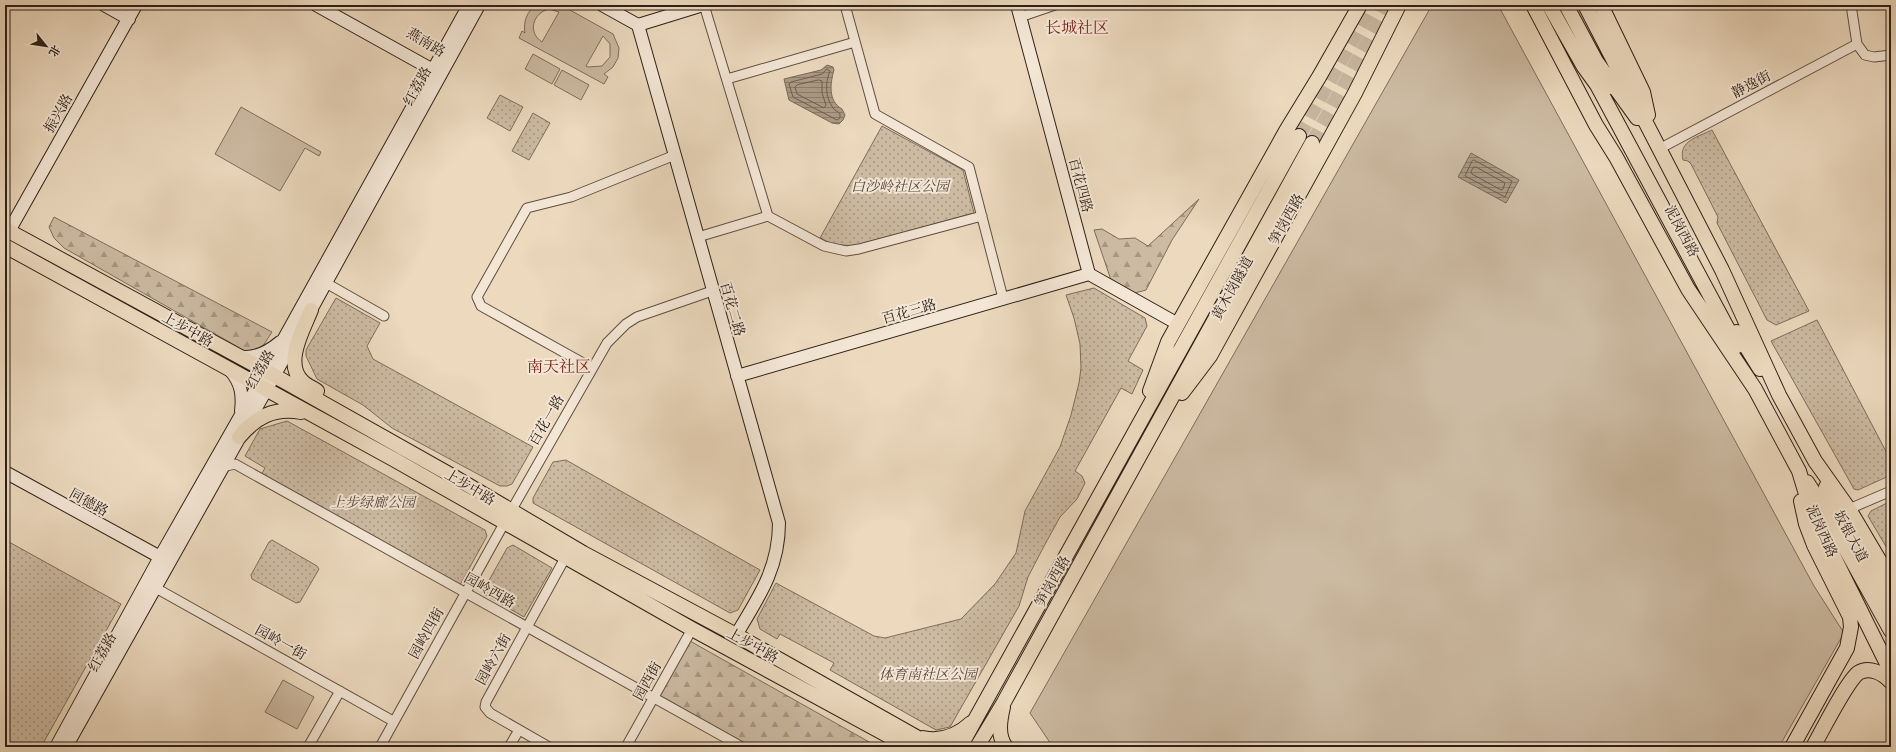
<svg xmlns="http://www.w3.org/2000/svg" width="1896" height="752" font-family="Vollkorn,'Noto Serif SC',serif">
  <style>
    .green { fill: url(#green-dots); stroke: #7d6d5c }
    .forest { fill: url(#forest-firs); stroke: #7d6d5c }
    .pitch { fill: #ccbaa2; stroke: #7d6d5c; fill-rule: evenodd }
    .water { fill: url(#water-rules); stroke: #796959 }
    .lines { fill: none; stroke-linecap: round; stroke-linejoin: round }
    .shore { stroke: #6c5d4e; stroke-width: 1 }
    .primary-tunnel { stroke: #c6b49d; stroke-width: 14; stroke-dasharray: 14 7; stroke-linecap: butt }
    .street-casing { stroke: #5e4e41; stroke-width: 11 }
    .secondary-casing { stroke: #2e2017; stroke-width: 14 }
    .primary-casing { stroke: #2e2017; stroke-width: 16 }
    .street { stroke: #f3e6d5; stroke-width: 9 }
    .secondary { stroke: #f3e6d5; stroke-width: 12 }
    .primary { stroke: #ecd9be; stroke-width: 14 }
    .labels { text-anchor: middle; stroke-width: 4; stroke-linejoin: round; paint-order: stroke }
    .street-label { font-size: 14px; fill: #2e2017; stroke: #f3e6d5 }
    .park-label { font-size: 14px; font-style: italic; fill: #56463a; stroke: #f3e6d5 }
    .quarter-label { font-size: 16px; fill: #7a1f14; stroke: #f3e6d5 }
  </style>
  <defs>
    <pattern id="green-dots" width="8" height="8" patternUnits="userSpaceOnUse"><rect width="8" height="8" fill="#ccbaa2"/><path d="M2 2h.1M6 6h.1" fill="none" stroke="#a69783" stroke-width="1.8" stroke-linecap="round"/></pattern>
    <pattern id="forest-firs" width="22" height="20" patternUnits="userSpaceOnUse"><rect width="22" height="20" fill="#ccbaa2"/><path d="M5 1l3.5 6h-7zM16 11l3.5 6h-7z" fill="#a69783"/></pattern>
    <pattern id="water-rules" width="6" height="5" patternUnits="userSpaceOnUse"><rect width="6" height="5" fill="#ab9a85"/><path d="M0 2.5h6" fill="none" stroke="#8c7d6c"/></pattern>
  </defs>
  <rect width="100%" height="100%" fill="#ecd9be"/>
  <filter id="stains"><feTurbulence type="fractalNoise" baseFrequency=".005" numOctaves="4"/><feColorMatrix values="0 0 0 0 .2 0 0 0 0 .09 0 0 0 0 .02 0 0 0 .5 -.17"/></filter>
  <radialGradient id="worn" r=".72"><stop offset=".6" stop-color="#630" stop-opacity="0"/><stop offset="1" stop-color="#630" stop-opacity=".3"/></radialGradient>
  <path class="green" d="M500 95 523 107 510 131 487 118Z
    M533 113 550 123 529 160 512 151Z
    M882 126 963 170 974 213 854 246 833 244 820 238Z
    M1712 130 1809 311 1776 325 1767 320 1717 223 1718 217 1691 164 1688 161 1683 160C1678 141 1698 137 1712 130Z
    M1094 288 1145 318 1147 326 1128 361 1143 370 1132 394 1121 388 1075 471 1082 476 1085 483 1077 499 1060 517 1043 548 1028 577 1019 606 950 727 936 730 830 670 834 663 780 634 777 639 760 629 757 619 776 583 874 636 885 638 961 619 995 584 1016 553 1025 511 1060 447 1071 415 1079 383 1081 368 1080 344 1074 318 1066 295Z
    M336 298 380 323 367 346 373 359 533 447 512 484 507 486H500L392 428 363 405 317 379 306 356V350Z
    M1817 320 1891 461V475L1858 490 1854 489 1771 341Z
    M287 421 485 530 487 536 460 585 261 475 265 468 245 456 260 429Z
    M566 460 760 570 738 610 730 613 533 503V498L553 462Z
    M1891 501V555L1868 516 1871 511Z
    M272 540 317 566 319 569 300 602 296 603 252 579 251 575 269 542Z
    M9 542 121 604 41 747H5V549Z
    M513 545 552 568 524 617 482 593 507 548Z"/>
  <path class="forest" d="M1199 199 1172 240 1146 290 1135 293 1111 280 1094 230 1102 229 1119 239 1135 238 1148 246Z
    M54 217 272 332 261 349 245 351 64 248 54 238 49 227Z
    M690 641 878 747H752L659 695Z"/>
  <path class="pitch" d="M536 5H561L613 34 619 48 618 58 613 67 604 74 608 77 604 84 519 38 522 31 525 33C523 22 527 11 536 5ZM549 9 559 12 542 42C527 32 533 13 549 9ZM603 36 610 44V57L602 66 588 67 586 66Z
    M1432 5H1498L1814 586 1844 633 1779 747H1053L1030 713Z
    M533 54 560 69 552 84 525 69Z
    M562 70 589 85 581 100 554 85Z
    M241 107 321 152 319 156 305 148 280 191 215 154Z
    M283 680 314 697 297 729 265 712Z"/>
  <path class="water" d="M827 65 833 67 834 70C830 84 828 101 842 109L845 115 843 120 839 124 832 123 789 100 784 79 821 70Z
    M1471 153 1519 180 1506 203 1458 177Z"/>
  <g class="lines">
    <path class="shore" d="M827 69 830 71C825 83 825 97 833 108 835 111 838 111 840 114V118L837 120 793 97 789 84 791 82 822 74Z
      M819 80 822 81V93L826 105 824 108 797 94 795 87 797 85Z
      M1474 160 1512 181 1505 197 1465 176 1472 161Z
      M1474 167H1476L1505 183 1503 189 1501 190 1472 174 1471 172Z"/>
    <path class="primary-tunnel" d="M1299 136 1372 5
      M1312 143 1388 5"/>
    <defs>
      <path id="street" d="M704 5 768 216 824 246 846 251 859 249 982 216
        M845 5 875 114 969 167 1003 298
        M1851 5 1857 44 1865 55 1874 57 1891 55
        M1020 17 1055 5
        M727 79 855 42
        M1659 149 1857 44
        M698 237 768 216
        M326 283 384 316
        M592 368 481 306 477 297 527 208 571 197 675 155
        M222 467 235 464 742 747
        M1849 509 1891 491
        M154 587 393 721
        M308 747 340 691
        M380 747 511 511 607 343 626 324 637 317 712 291
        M509 747 519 730
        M549 747 490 713 485 707 486 702 565 558
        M626 747 692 629"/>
      <path id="secondary" d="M104 5 129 19
        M316 5 433 70H440
        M602 5 638 25 779 523C779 568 759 597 736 635
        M1017 5 1089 274 1178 324
        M638 25 703 5
        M5 234 9 231 136 5
        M307 317 479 5
        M238 356C254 360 268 352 280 342
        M230 370C241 383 243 394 241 411
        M737 376 1089 274
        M5 472 160 557
        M56 747 160 557 266 371 469 5
        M66 747 297 335"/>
      <path id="primary" d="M1533 5 1596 125 1616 157 1688 289 1755 389 1799 471 1809 504 1827 543 1891 672
        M1549 5 1584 67 1597 85 1737 346
        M1566 5 1596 61 1637 118
        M1585 5 1722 270 1779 395 1815 461 1849 509 1891 580
        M1601 5 1643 92 1648 115
        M1596 61 1599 74 1607 88
        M5 229 266 371 456 478 583 553 736 635 934 747
        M5 246 395 460 692 629 909 747
        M311 310C303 330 283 364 303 382 307 386 313 388 317 391
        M1737 332 1760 369
        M1150 391 1168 342 1178 324 1286 131 1319 77 1360 5
        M1182 393 1210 356 1355 93 1399 5
        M239 437C256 417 274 407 301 412
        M1807 482 1818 499 1891 631
        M1826 487 1891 608
        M1003 707C1000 720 997 736 1006 747
        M923 738C942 742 957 736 971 723
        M960 747 1299 136
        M977 747 1004 702 1312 143
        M1792 747 1847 648 1851 627 1850 617 1814 545 1806 524 1801 501
        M1813 747C1822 731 1846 683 1858 673 1869 666 1883 673 1891 682"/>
    </defs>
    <use href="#street" class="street-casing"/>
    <use href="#secondary" class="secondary-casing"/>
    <use href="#primary" class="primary-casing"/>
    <use href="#street" class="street"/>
    <use href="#secondary" class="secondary"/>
    <use href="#primary" class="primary"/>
  </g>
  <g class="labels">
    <g class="street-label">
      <text transform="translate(426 42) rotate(31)" y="5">燕南路</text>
      <text transform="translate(1751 84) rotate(-28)" y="5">静逸街</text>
      <text transform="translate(417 86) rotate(-61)" y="5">红荔路</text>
      <text transform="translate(58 113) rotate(-60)" y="5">振兴路</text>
      <text transform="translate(1081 185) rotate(75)" y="5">百花四路</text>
      <text transform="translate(1286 219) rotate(-61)" y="5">笋岗西路</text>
      <text transform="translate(1682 231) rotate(62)" y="5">泥岗西路</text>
      <text transform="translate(1232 288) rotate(-61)" y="5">黄木岗隧道</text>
      <text transform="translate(733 309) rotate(74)" y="5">百花二路</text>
      <text transform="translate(909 311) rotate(-16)" y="5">百花三路</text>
      <text transform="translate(188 329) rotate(29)" y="5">上步中路</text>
      <text transform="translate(260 369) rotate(-60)" y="5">红荔路</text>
      <text transform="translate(546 420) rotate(-60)" y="5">百花一路</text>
      <text transform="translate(470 487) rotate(31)" y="5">上步中路</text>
      <text transform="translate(89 502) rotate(29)" y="5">同德路</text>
      <text transform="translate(1822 531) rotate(66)" y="5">泥岗西路</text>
      <text transform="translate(1851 536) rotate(62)" y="5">坂银大道</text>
      <text transform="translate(1052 581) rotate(-61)" y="5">笋岗西路</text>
      <text transform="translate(490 590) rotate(29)" y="5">园岭西路</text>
      <text transform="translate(426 633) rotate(-61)" y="5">园岭四街</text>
      <text transform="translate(281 642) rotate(29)" y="5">园岭一街</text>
      <text transform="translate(753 645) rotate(29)" y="5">上步中路</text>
      <text transform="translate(102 652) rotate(-61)" y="5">红荔路</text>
      <text transform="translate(493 659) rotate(-61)" y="5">园岭六街</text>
      <text transform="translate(647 681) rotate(-61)" y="5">园西街</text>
    </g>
    <g class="park-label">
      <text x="900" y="191">白沙岭社区公园</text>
      <text x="373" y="507">上步绿廊公园</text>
      <text x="928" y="679">体育南社区公园</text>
    </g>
    <g class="quarter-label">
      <text x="1077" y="33">长城社区</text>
      <text x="559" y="372">南天社区</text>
    </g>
  </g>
  <rect width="1896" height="752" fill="none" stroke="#ecd9be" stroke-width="20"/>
  <rect x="6" y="6" width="1884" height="740" fill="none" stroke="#2e2017" stroke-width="2"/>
  <rect x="10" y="10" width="1876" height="732" fill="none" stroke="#2e2017"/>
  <g transform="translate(46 46) rotate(120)" stroke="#f3e6d5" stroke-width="3" paint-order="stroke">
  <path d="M0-3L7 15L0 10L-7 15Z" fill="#2e2017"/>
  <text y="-6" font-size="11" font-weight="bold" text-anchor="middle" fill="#2e2017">北</text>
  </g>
  <rect width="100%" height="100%" filter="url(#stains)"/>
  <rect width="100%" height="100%" fill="url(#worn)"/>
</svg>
